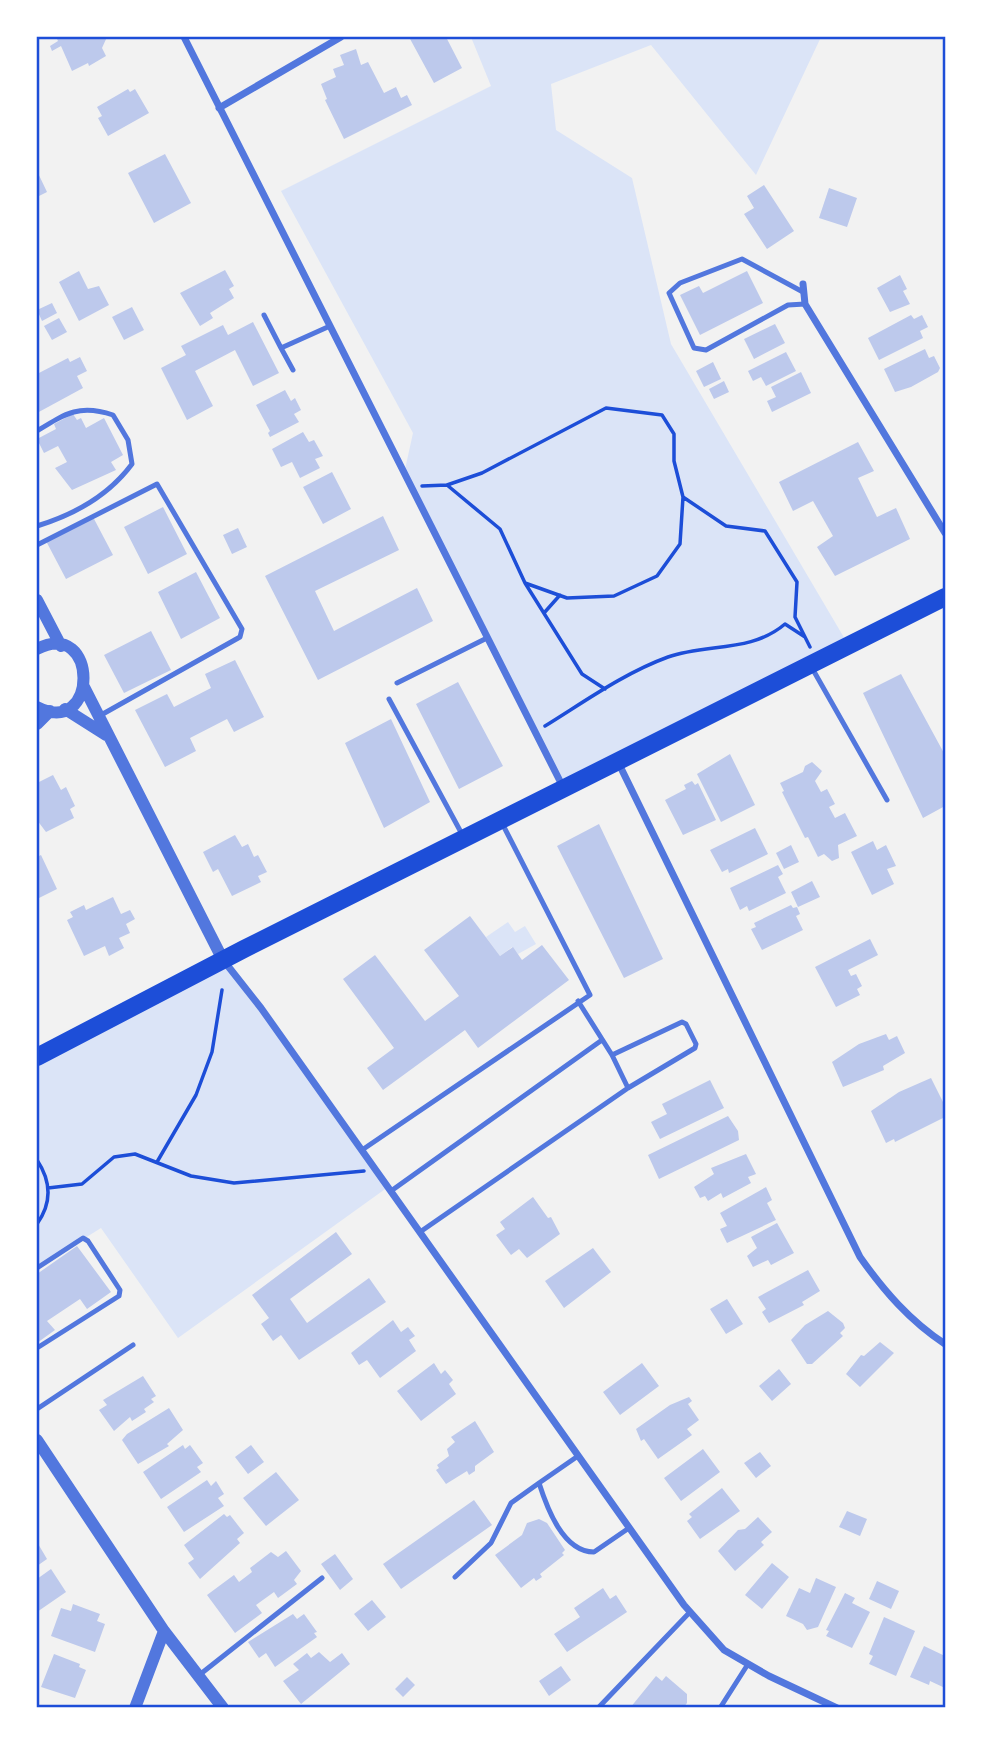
<svg xmlns="http://www.w3.org/2000/svg" width="982" height="1745" font-family="'Varela Round',sans-serif">
  <style>
    .green { fill: #dbe4f7 }
    .building { fill: #bdc9ec }
    .lines { fill: none; stroke-linecap: round; stroke-linejoin: round }
    .path { stroke: #1d4ed8; stroke-width: 3.5 }
    .service { stroke: #5277de; stroke-width: 5 }
    .minor { stroke: #5277de; stroke-width: 7 }
    .tertiary { stroke: #5277de; stroke-width: 12 }
    .primary { stroke: #1d4ed8; stroke-width: 18 }
    .neatline { fill: none; stroke: #1d4ed8; stroke-width: 2.5 }
  </style>
  <rect width="100%" height="100%" fill="#f2f2f2"/>
  <path class="green" d="M471 37H821L756 175 651 45 551 84 556 130 632 178 671 344 849 646 564 789 404 474 413 433 281 191 491 86Z
    M508 922 515 932 525 926 536 944 518 954 512 947 500 956 486 937Z
    M223 960 388 1187 178 1338 101 1228 37 1268V1056Z"/>
  <path class="building" d="M56 37H107L102 48 106 56 89 66 88 63 72 71 61 46 52 51 50 46 58 41Z
    M409 37H446L462 68 434 83Z
    M356 49 361 65 368 62 384 93 396 87 401 98 407 95 412 105 344 139 325 100 327 99 321 84 336 77 333 69 344 65 340 55Z
    M128 89 130 92 135 89 149 113 108 136 98 118 102 116 97 107Z
    M165 154 191 203 154 223 128 173Z
    M37 171 47 192 37 197Z
    M764 185 794 231 767 249 744 214 754 208 747 196Z
    M829 188 857 198 847 227 819 218Z
    M225 270 234 286 229 289 234 298 210 313 213 318 200 326 180 293Z
    M79 271 88 289 99 286 109 305 79 321 59 282Z
    M747 271 763 303 700 335 680 295 699 286 703 293Z
    M900 275 907 289 903 291 910 304 890 312 877 288Z
    M52 303 57 313 42 321 37 310Z
    M132 307 144 330 124 340 112 317Z
    M911 315 914 319 922 315 928 327 920 331 923 338 879 360 868 338Z
    M59 318 67 332 52 340 44 326Z
    M253 322 279 373 253 386 235 350 195 371 213 406 187 420 161 368 186 355 181 346 223 325 228 335Z
    M775 324 785 343 754 359 744 339Z
    M925 349 929 358 934 356 940 368 938 372 911 387 895 392 884 369Z
    M786 352 796 371 766 386 761 377 753 381 748 371Z
    M80 357 87 371 77 376 83 388 37 413V374L68 358 70 362Z
    M713 362 721 379 704 387 696 371Z
    M801 372 811 393 772 412 767 401 776 397 771 387Z
    M724 381 729 392 714 399 709 389Z
    M285 390 291 401 295 398 301 410 294 414 299 422 270 437 268 433 270 431 256 405Z
    M73 414 77 420 81 418 86 428 104 418 123 455 111 462 116 470 72 490 55 468 67 462 58 446 44 453 37 439 56 429 54 424Z
    M303 432 309 442 314 440 323 456 315 459 320 468 300 478 292 462 281 467 272 449Z
    M858 442 874 471 858 478 877 517 896 508 910 539 835 576 817 547 833 536 813 501 793 511 779 482Z
    M332 472 351 509 323 524 303 487Z
    M163 507 187 554 148 574 124 527Z
    M383 516 399 550 315 591 334 631 417 588 433 621 318 680 265 576Z
    M93 517 113 555 66 579 46 541Z
    M238 528 247 547 232 554 223 535Z
    M196 572 220 618 181 639 158 592Z
    M151 631 171 670 124 693 104 655Z
    M235 660 264 717 234 732 227 719 190 738 196 751 165 767 135 710 167 694 174 707 211 688 205 674Z
    M901 674 945 755V806L923 818 863 693Z
    M458 682 503 766 459 789 416 704Z
    M391 719 430 802 384 828 345 743Z
    M730 754 755 805 721 822 697 774Z
    M812 762 822 771 815 781 821 792 827 789 835 804 829 807 835 818 845 813 857 836 838 845 839 858 832 861 824 854 818 857 808 837 805 838 782 792 784 791 780 783 803 772 805 766Z
    M53 775 61 790 66 787 75 806 70 809 74 818 46 832 37 820V783Z
    M692 781 695 785 698 783 716 820 683 835 665 800 686 789 684 785Z
    M599 824 663 959 624 978 557 846Z
    M755 828 768 854 729 873 728 869 722 872 710 850Z
    M235 835 242 847 248 844 254 857 258 855 267 872 258 876 261 882 232 896 218 869 213 872 203 852Z
    M873 841 877 850 886 845 896 866 887 869 894 884 872 895 851 852Z
    M791 845 799 862 784 869 776 853Z
    M41 855 57 889 37 899V857Z
    M778 865 783 874 778 877 786 893 749 911 747 906 740 910 730 888Z
    M812 881 820 897 798 907 791 892Z
    M113 897 121 914 130 910 135 919 126 924 130 933 119 938 124 948 109 956 105 946 84 956 67 920 73 917 70 912 84 905 86 910Z
    M791 905 793 908 797 907 800 914 796 916 803 930 762 950 751 929 756 927 754 923Z
    M470 916 500 956 513 947 522 960 542 945 569 980 478 1048 465 1030 383 1090 367 1068 394 1048 343 979 375 955 425 1021 459 996 424 950Z
    M870 939 878 955 848 970 851 976 856 974 862 986 857 989 860 995 836 1007 815 967Z
    M886 1034 889 1040 897 1036 905 1053 883 1066 884 1070 843 1087 832 1062 859 1044Z
    M931 1078 945 1106V1117L895 1142 894 1139 886 1143 871 1111 899 1092Z
    M710 1080 724 1108 660 1139 651 1122 667 1114 662 1104Z
    M728 1116 738 1131 739 1140 659 1179 648 1155Z
    M746 1154 756 1174 748 1177 751 1183 723 1198 721 1193 708 1201 705 1196 700 1198 694 1187 714 1174 711 1168Z
    M766 1187 772 1200 767 1203 776 1220 727 1243 720 1229 727 1226 720 1213Z
    M533 1197 548 1218 551 1217 560 1234 527 1258 519 1249 511 1255 496 1235 505 1229 500 1222Z
    M777 1223 794 1253 771 1265 768 1260 753 1267 747 1256 757 1248 751 1237Z
    M336 1232 352 1254 290 1299 307 1323 369 1278 386 1302 299 1360 281 1335 273 1341 261 1324 269 1318 252 1295Z
    M77 1246 111 1292 87 1309 80 1299 47 1321 55 1330 37 1343V1274Z
    M593 1248 611 1272 564 1308 545 1281Z
    M808 1270 820 1291 802 1302 804 1305 769 1323 762 1312 766 1309 758 1297Z
    M727 1299 743 1324 726 1334 710 1309Z
    M828 1311 843 1323 845 1328 840 1333 843 1336 812 1364H807L791 1340 805 1325Z
    M393 1320 401 1332 408 1327 415 1336 409 1340 416 1351 380 1378 367 1360 359 1365 351 1353Z
    M880 1342 894 1353 860 1387 846 1374 861 1355 864 1356Z
    M434 1363 441 1374 445 1370 453 1380 449 1384 456 1394 421 1421 397 1391Z
    M642 1363 659 1386 620 1415 603 1392Z
    M779 1369 791 1384 772 1401 759 1386Z
    M143 1376 156 1396 151 1399 154 1402 144 1409 146 1412 132 1421 130 1417 114 1431 99 1410 107 1405 103 1400Z
    M689 1397 692 1401 688 1404 699 1420 687 1429 692 1435 658 1459 644 1439 641 1441 636 1429 670 1405Z
    M169 1408 183 1430 167 1444 169 1446 138 1464 122 1440 127 1434Z
    M475 1421 494 1452 475 1466V1471L469 1475 467 1471 446 1484 436 1470 439 1468 437 1465 449 1456 447 1449 455 1442 451 1437Z
    M183 1445 185 1449 190 1445 203 1463 197 1467 201 1472 161 1499 143 1472Z
    M251 1445 264 1462 248 1474 235 1457Z
    M703 1449 720 1472 681 1501 664 1478Z
    M760 1452 771 1466 756 1478 744 1463Z
    M276 1472 299 1500 266 1526 243 1498Z
    M207 1480 211 1486 216 1481 224 1494 218 1498 224 1506 184 1532 167 1507Z
    M722 1488 740 1511 700 1539 687 1521 692 1517 689 1514Z
    M474 1500 492 1525 401 1589 383 1564Z
    M847 1511 867 1519 860 1536 839 1527Z
    M224 1514 227 1517 230 1515 244 1533 237 1539 240 1543 200 1579 188 1563 194 1559 184 1545Z
    M758 1517 772 1532 761 1542 764 1545 735 1571 718 1551 738 1530 745 1529Z
    M539 1519 547 1523 565 1550 562 1553 564 1555 540 1574 542 1577 536 1581 534 1578 521 1588 495 1555 522 1535 527 1523Z
    M37 1542 47 1559 37 1566Z
    M286 1551 301 1571 294 1580 297 1584 278 1598 274 1592 256 1605 262 1613 235 1633 207 1595 234 1575 239 1582 252 1572 250 1568 271 1552 278 1557Z
    M335 1554 353 1579 340 1590 321 1564Z
    M772 1563 789 1577 762 1609 745 1595Z
    M51 1569 66 1592 37 1612V1579Z
    M816 1578 836 1587 818 1627 807 1630 803 1624 786 1616 799 1588 810 1593Z
    M877 1581 899 1591 891 1609 869 1599Z
    M603 1588 610 1599 616 1595 627 1612 567 1652 554 1634 580 1617 574 1608Z
    M845 1593 855 1598 852 1603 870 1612 852 1648 826 1636 829 1631 826 1630Z
    M372 1600 386 1617 368 1631 354 1614Z
    M73 1604 100 1614 97 1621 105 1624 95 1652 51 1636 61 1608 71 1611Z
    M293 1614 297 1619 304 1614 317 1632 314 1633 317 1637 275 1667 266 1653 259 1658 248 1642Z
    M884 1617 915 1631 896 1676 869 1664 873 1656 869 1654Z
    M924 1646 945 1656V1688L930 1681 929 1685 910 1677Z
    M319 1652 330 1662 342 1653 350 1664 301 1704 283 1681 299 1670 293 1664 307 1653 311 1658Z
    M54 1654 80 1664 79 1667 86 1670 75 1698 41 1687Z
    M561 1666 571 1680 549 1696 539 1681Z
    M656 1676 662 1681 666 1676 687 1694V1703L683 1708H630Z
    M407 1677 415 1685 403 1697 395 1689Z"/>
  <g class="lines">
    <path class="path" d="M447 485 482 473 606 408 662 415 674 434V461L683 497 726 526 765 531 797 582 795 617 805 637
      M422 486 447 485 500 529 525 583 582 674 605 689
      M525 583 567 598 614 596 657 576 680 544 683 497
      M544 613 560 595
      M545 726C584 702 624 673 668 657 707 643 751 653 785 624L805 637 810 647
      M37 1160C51 1181 52 1203 37 1224
      M157 1162 196 1095 212 1052 222 990
      M48 1188 82 1184 114 1157 135 1154 191 1176 234 1183 364 1171"/>
    <path class="service" d="M803 292 742 259 680 283 669 293 694 348 706 350 788 305 805 304
      M264 315 281 348
      M293 370 281 348 330 326
      M37 431C66 413 80 404 113 415L128 440 132 464C109 495 73 515 37 526
      M37 545 157 484 242 629 240 637 101 715
      M812 668 887 800
      M397 683 487 638
      M389 699 463 836
      M578 1001 612 1055 628 1088
      M362 1150 590 995 502 823
      M391 1191 602 1040
      M420 1232 628 1088 695 1048 696 1044 686 1024 682 1022 612 1055
      M37 1268 83 1238 88 1241 120 1290 119 1296 37 1348
      M37 1409 133 1345
      M578 1456 539 1483C547 1508 563 1552 594 1552L629 1528
      M455 1577 491 1543 511 1503 539 1483
      M198 1676 322 1578
      M598 1708 690 1612
      M720 1708 748 1664"/>
    <path class="minor" d="M184 37 564 789
      M219 108 341 37
      M803 284 805 304 945 533
      M618 762 860 1257C884 1291 910 1321 945 1344
      M224 961 261 1008 684 1605 724 1650 769 1676 837 1708"/>
    <path class="tertiary" d="M37 600 61 646
      M37 649C99 617 99 739 37 707
      M84 687 223 960
      M65 709 106 735
      M37 724 50 711
      M37 1440 164 1631 223 1708
      M135 1708 164 1631"/>
    <path class="primary" d="M37 1057 244 949 945 597"/>
  </g>
  <rect width="982" height="1745" fill="none" stroke="#ffffff" stroke-width="77"/>
  <rect x="38" y="38" width="906" height="1668" class="neatline"/>
</svg>
